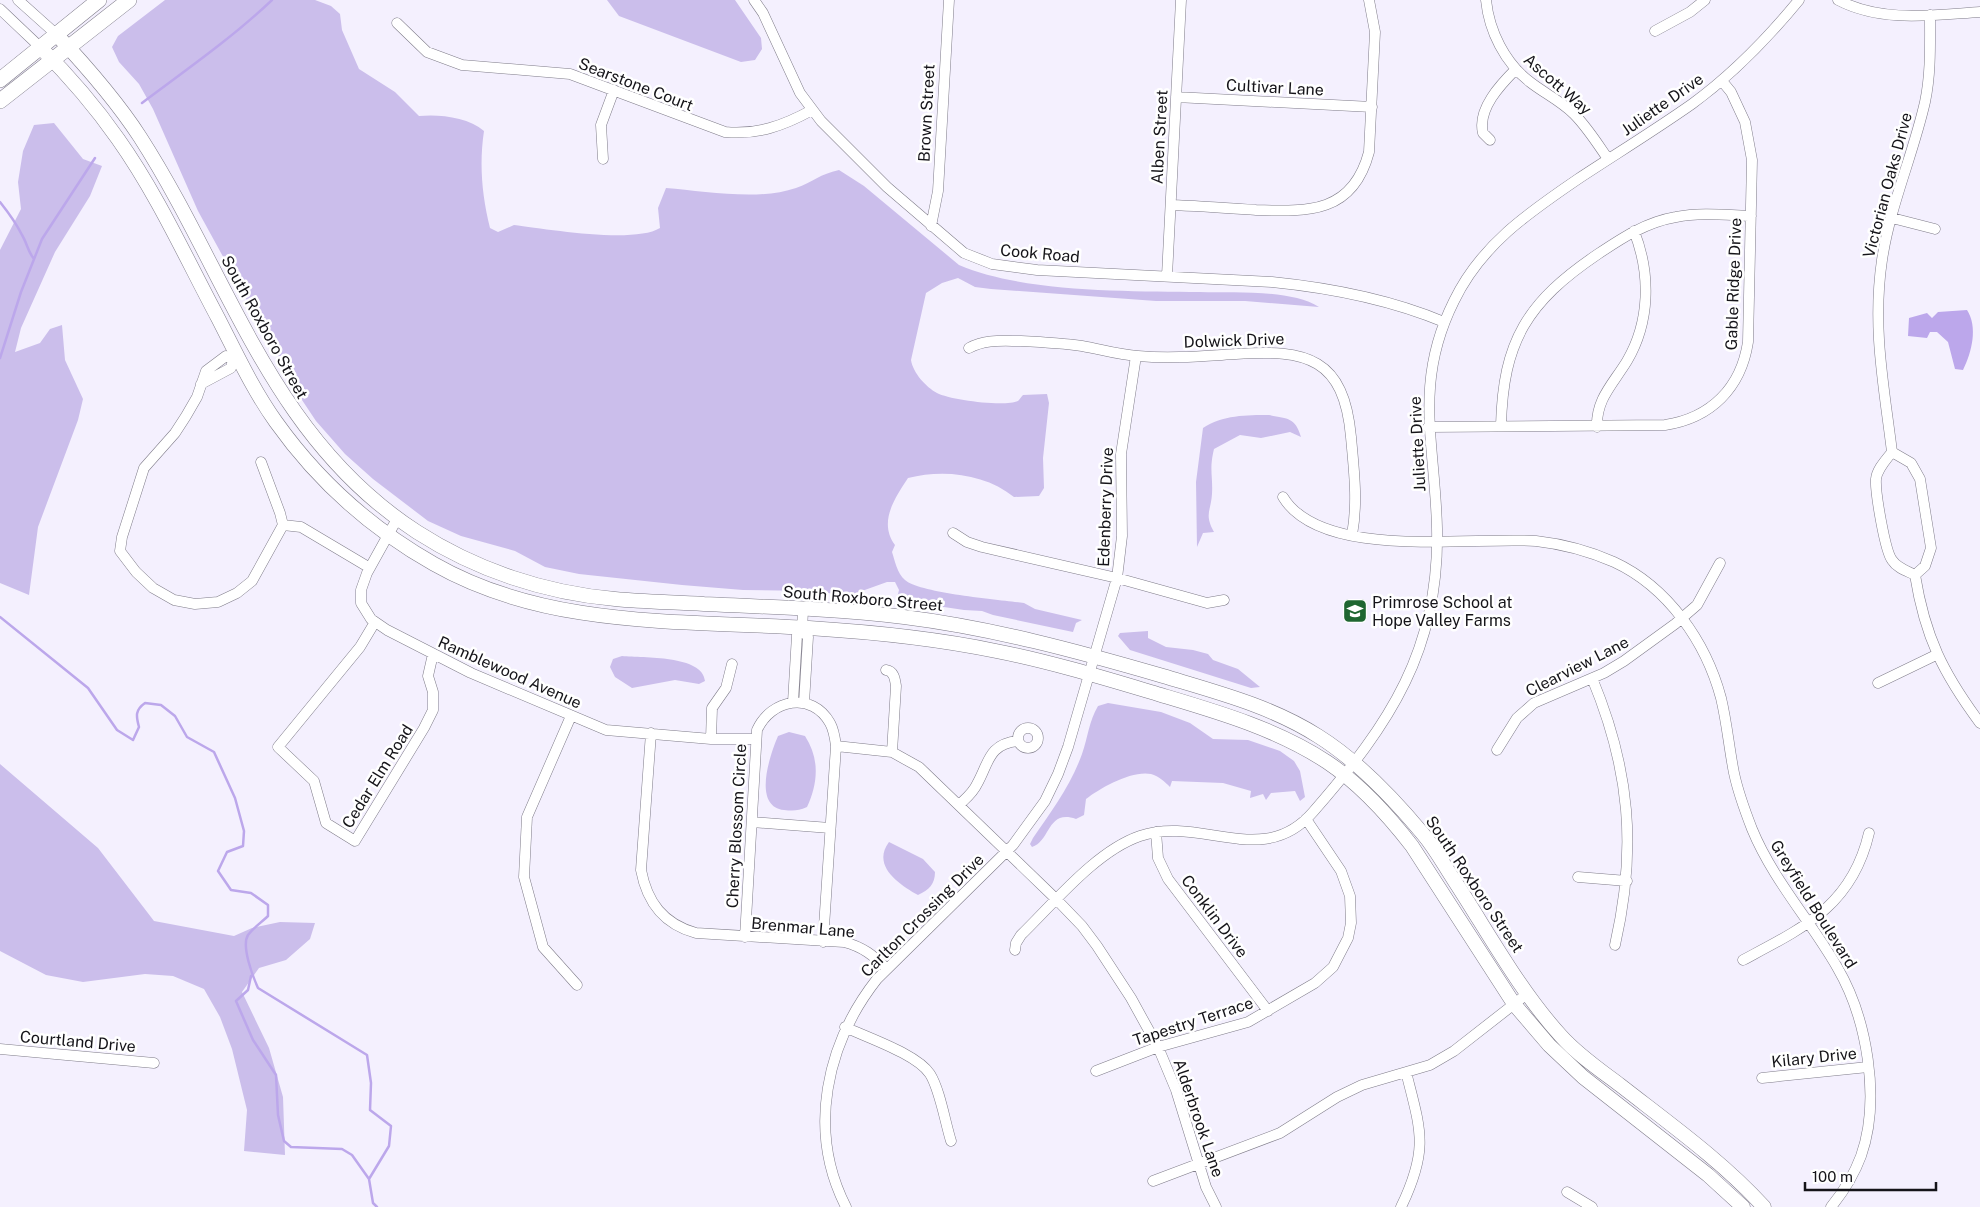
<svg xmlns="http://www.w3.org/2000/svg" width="1980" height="1207" font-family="'Public Sans',sans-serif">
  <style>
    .green { fill: #cbbeeb }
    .water { fill: #bca7eb }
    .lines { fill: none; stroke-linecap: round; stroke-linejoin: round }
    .stream { stroke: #bca7eb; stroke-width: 2.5 }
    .street-casing { stroke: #7f7c89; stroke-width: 11 }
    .secondary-casing { stroke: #7f7c89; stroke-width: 15 }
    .primary-casing { stroke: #7f7c89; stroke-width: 16 }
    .street { stroke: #fff; stroke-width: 10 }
    .secondary { stroke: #fff; stroke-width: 14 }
    .primary { stroke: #fff; stroke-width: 15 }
    .labels { text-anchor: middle; stroke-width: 5; stroke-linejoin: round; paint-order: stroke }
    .street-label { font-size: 16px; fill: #151419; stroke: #fff }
    .poi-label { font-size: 16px; fill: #151419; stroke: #fff; text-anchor: start }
  </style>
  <rect width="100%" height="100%" fill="#f4f0fe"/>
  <path class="green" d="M165 0H315L331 6 340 14 342 30 359 69 395 92 419 116C439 114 468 117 484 131 479 164 482 196 490 228L498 232 514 225C546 229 634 244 660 228L658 208 666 188C704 191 759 201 796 188 813 182 820 174 839 170L864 186 959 265C1025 293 1127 291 1200 292 1233 293 1291 289 1319 307L1245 301H1156L991 289 975 287 958 278 942 283 926 293 911 360C913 373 926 387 937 393 950 400 1004 407 1018 401 1020 399 1021 397 1023 395L1047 394 1049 403 1043 458 1044 488 1039 496 1014 497C985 474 944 469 908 478 895 498 878 522 895 545L892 552C895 561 897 573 905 580 919 593 1001 600 1024 603L1035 609 1082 620 1076 623 1073 632 993 615 982 611 964 610 904 601 897 598 899 590 895 582H887L848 596 815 591 743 590 682 585 579 574 545 567 515 551 461 536 428 521 373 479 345 454 316 421 300 397 198 211 153 109 139 84 119 62 112 47 118 36Z
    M607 0H735L761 38 762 49 755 60 741 62 619 16Z
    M54 123 83 159 102 166 90 196 55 252 21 328 15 352 40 343 50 329 62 325 65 360 83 399 78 420 38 527 29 595 0 583V250L21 209 18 182 23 151 34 125Z
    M1269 415C1288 419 1295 417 1301 437L1290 432 1261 438 1240 435 1214 449C1209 470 1213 475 1212 494 1211 511 1204 514 1214 532L1203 533 1197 547 1196 482 1203 428C1222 415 1247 415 1269 415Z
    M1148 631V638L1166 647 1193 650 1208 654 1213 660 1238 669 1260 687 1251 688 1130 650 1118 636 1120 633Z
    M622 656C643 658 703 655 705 681L699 684 675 680 632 688 615 677 610 667 613 659Z
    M1108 703 1161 712 1190 723 1213 739 1248 740 1280 751 1294 761 1300 771 1305 797 1300 801 1295 791 1271 793 1266 800 1263 794 1250 798 1251 791 1223 783 1172 781 1170 787C1165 782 1159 776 1151 774 1132 770 1100 788 1086 799L1084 815 1076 819C1047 809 1051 841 1032 847L1030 844 1033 838C1051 812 1071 785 1082 754 1088 737 1089 721 1098 706Z
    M789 732 805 736C820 759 818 783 807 807 798 811 793 811 784 810 752 806 770 755 778 736Z
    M0 764 98 848 154 921 234 936 252 928 280 922 315 923 310 939 286 960 259 968 242 992 269 1048 283 1097 285 1155 244 1151 247 1110 232 1049 220 1017 204 989 173 976 145 974 83 982 46 975 0 951Z
    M889 842 923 859 935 872C935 884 929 890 918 895 900 885 871 866 889 842Z"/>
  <path class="water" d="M1967 310C1978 327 1972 352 1963 370L1955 369 1948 342 1937 332H1930L1927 338 1908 336 1909 318 1927 313 1932 318 1938 312Z"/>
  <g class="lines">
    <path class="stream" d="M142 103C186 70 232 38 272 0
      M0 202C8 212 16 223 22 235 27 243 28 252 34 259
      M0 358 21 292 42 239 95 158
      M0 617 88 688 117 730 133 740 139 727C136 716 135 710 145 703L161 705 175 716 187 737 214 752 235 798 244 831 243 846 227 852 218 871 231 890 251 893 268 905V916C262 922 253 928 248 935 241 946 253 977 258 988L367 1055 371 1083 370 1110 391 1126 389 1146 369 1179
      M251 976 248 990 236 1001 253 1040 276 1075 278 1115 284 1141 291 1147 342 1149 352 1155 369 1179 373 1203 377 1207"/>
    <defs>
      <path id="street" d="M18 0 56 34
        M754 0 763 13 800 93 821 121 887 187 964 253 992 264 1037 270 1272 282C1332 288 1389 299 1444 322
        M1486 0C1489 31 1505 63 1530 82 1544 93 1561 101 1574 114 1587 127 1597 143 1608 159
        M1838 0C1882 23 1933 15 1980 12
        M0 9 40 47
        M397 23 427 52 462 65 570 74 725 132C757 135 783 126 812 110
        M1655 31 1690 12 1705 0
        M1176 97 1372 107
        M1490 140 1483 133C1477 109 1501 84 1516 69
        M603 159 601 125 614 90
        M1171 205C1199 206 1227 208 1256 210 1309 212 1353 213 1369 152L1375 32 1369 0
        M1892 218 1935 229
        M931 226 938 191 949 0
        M1167 276 1181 0
        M969 348C986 339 1002 341 1021 341 1041 342 1061 343 1082 346 1100 349 1118 355 1138 356 1170 359 1203 356 1236 354 1307 349 1344 358 1351 437 1354 471 1358 502 1352 535
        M233 360 226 356 206 371 197 397 186 416 175 433 144 468 122 537 120 551 136 572 153 588 174 600 195 604 218 602 237 593 252 581 283 525 280 513 261 462
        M201 384 231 368 233 360 238 357
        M1501 426C1503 341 1527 302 1598 254 1622 238 1646 222 1676 217 1700 212 1726 215 1751 216
        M1428 427 1665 425C1711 418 1741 388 1748 342L1752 160 1745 122 1731 92 1722 81
        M1597 427C1596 399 1613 384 1627 361 1650 322 1651 274 1634 231
        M1892 452 1911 463 1920 479 1931 548 1925 566 1915 575
        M1283 497C1322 561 1472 536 1536 541 1563 544 1589 551 1614 562 1668 587 1706 642 1721 698 1727 723 1729 748 1734 773 1738 792 1745 811 1752 829 1773 880 1810 920 1837 967 1867 1018 1881 1099 1861 1156 1854 1175 1844 1191 1831 1207
        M397 519 367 573 361 590V603L371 619 387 630 471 673 606 730 711 739H755
        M283 525 301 527 370 568
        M953 533 967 542 982 547 1117 578 1207 603 1224 600
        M1915 575C1907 571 1897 568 1892 560 1885 551 1875 492 1876 479 1877 469 1886 460 1892 452 1884 386 1872 328 1882 260 1890 206 1913 155 1925 102 1931 74 1930 44 1930 15
        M1915 575C1925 637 1943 673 1980 723
        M375 622 360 647 278 747 314 781 326 823 355 841 424 728 433 710V692L428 676 433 654
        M802 631 808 637 804 703
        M886 670C894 671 895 679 896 686L892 752
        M1592 678C1630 769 1637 849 1615 945
        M1878 683 1936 655
        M793 702 797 635 802 631 803 610
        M571 716 527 817 524 877 543 947 577 985
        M1018 738a10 10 0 1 1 20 0a10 10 0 1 1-20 0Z
        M651 733 641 870C647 902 663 924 696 933L844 942C863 947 873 955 887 969
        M711 739 712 708 726 688 732 664
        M836 746 892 752 919 767 1057 900 1082 926 1097 946 1131 998 1158 1047 1176 1090 1206 1187 1216 1207
        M1497 750 1517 718 1534 703 1604 673 1624 661 1675 624 1697 605 1720 563
        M959 805C965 799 973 793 977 784 989 763 988 744 1018 741
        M752 822 830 828
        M1156 832 1158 858 1168 879 1268 1011
        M1578 877 1627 881
        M745 937 757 730C771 699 812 691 830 723 834 730 835 738 836 746L823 942
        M1015 950 1016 943 1021 935C1054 903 1096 851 1140 836 1201 815 1263 870 1313 812 1390 724 1440 649 1437 528 1435 443 1413 383 1454 301 1481 245 1528 213 1578 179 1616 154 1655 130 1692 104 1733 74 1767 39 1799 0
        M1743 960C1803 928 1852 906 1869 833
        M845 1027C868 1038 917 1054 930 1074 940 1090 945 1122 951 1141
        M0 1049 154 1063
        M1096 1071 1158 1047 1248 1022 1315 983 1333 967 1348 938 1351 923 1350 896 1341 871 1306 819
        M1762 1078 1868 1067
        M1153 1181 1280 1133 1337 1097 1362 1085 1430 1065 1454 1051 1527 994
        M1567 1192 1592 1207
        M846 1207C807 1131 826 1044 877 979L1013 845 1045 801 1058 774 1068 747 1117 578 1122 536 1121 454 1136 356
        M1401 1207C1429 1149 1421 1131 1406 1072"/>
      <path id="secondary" d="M56 34C86 66 116 100 140 137 230 277 270 437 417 532 476 570 545 593 615 599 645 602 675 602 704 604 770 607 838 609 904 617 992 628 1077 651 1163 676 1216 692 1271 706 1318 736 1358 761 1393 798 1423 834 1435 848 1444 865 1454 880 1488 932 1519 990 1561 1036 1578 1055 1600 1070 1620 1085 1670 1124 1722 1161 1764 1207
        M40 47C69 76 95 106 118 139 157 194 186 258 218 318 236 353 253 390 276 422 318 481 372 529 434 564 548 629 683 620 809 628 872 632 934 638 996 651 1052 662 1107 679 1161 695 1218 712 1277 729 1327 762 1360 784 1388 815 1412 846L1514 1004 1549 1045 1583 1077 1708 1175 1743 1207"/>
      <path id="primary" d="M0 80 99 0
        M0 101 129 0"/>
    </defs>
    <use href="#street" class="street-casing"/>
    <use href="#secondary" class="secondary-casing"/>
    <use href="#primary" class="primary-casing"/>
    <use href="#street" class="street"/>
    <use href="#secondary" class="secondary"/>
    <use href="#primary" class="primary"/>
  </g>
  <defs>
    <symbol id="school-square" viewBox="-11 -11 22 22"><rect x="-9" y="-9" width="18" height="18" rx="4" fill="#1f6631" stroke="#fff"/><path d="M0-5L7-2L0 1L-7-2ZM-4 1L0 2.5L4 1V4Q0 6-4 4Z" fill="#fff"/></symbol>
  </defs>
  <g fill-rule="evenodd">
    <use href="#school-square" x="1341" y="597" width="28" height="28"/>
  </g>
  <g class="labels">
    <g class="street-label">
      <text transform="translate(636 84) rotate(21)" y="6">Searstone Court</text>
      <text transform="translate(1558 84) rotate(41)" y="6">Ascott Way</text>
      <text transform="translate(1275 87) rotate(3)" y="6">Cultivar Lane</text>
      <text transform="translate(1662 104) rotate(-35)" y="6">Juliette Drive</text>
      <text transform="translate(926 113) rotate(-87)" y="6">Brown Street</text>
      <text transform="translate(1159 137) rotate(-87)" y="6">Alben Street</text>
      <text transform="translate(1887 185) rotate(-75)" y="6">Victorian Oaks Drive</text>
      <text transform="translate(1040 253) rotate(5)" y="6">Cook Road</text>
      <text transform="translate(1733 284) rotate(-88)" y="6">Gable Ridge Drive</text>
      <text transform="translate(265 327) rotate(61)" y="6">South Roxboro Street</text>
      <text transform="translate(1234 340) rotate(-2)" y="6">Dolwick Drive</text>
      <text transform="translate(1417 444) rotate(-93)" y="6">Juliette Drive</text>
      <text transform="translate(1105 507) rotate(-88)" y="6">Edenberry Drive</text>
      <text transform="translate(863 598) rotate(5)" y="6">South Roxboro Street</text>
      <text transform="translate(1577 666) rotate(-27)" y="6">Clearview Lane</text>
      <text transform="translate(510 672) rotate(24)" y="6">Ramblewood Avenue</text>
      <text transform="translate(377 776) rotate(-58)" y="6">Cedar Elm Road</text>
      <text transform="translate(736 826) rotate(-87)" y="6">Cherry Blossom Circle</text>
      <text transform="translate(1475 884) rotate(56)" y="6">South Roxboro Street</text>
      <text transform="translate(1814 904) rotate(58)" y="6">Greyfield Boulevard</text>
      <text transform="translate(922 915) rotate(-45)" y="6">Carlton Crossing Drive</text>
      <text transform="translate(1215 916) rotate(53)" y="6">Conklin Drive</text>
      <text transform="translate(803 927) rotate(5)" y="6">Brenmar Lane</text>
      <text transform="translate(1193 1021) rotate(-18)" y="6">Tapestry Terrace</text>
      <text transform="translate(78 1041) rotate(5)" y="6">Courtland Drive</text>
      <text transform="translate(1814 1057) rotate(-6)" y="6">Kilary Drive</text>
      <text transform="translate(1199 1118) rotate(71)" y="6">Alderbrook Lane</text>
    </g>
    <g class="poi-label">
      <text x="1372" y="608">Primrose School at<tspan x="1372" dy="18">Hope Valley Farms</tspan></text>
    </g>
  </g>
  <path d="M1805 1182v8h131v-8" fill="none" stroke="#151419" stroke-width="2.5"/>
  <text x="1812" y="1182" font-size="15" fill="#151419" stroke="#ffffff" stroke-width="4" paint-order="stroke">100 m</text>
</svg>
